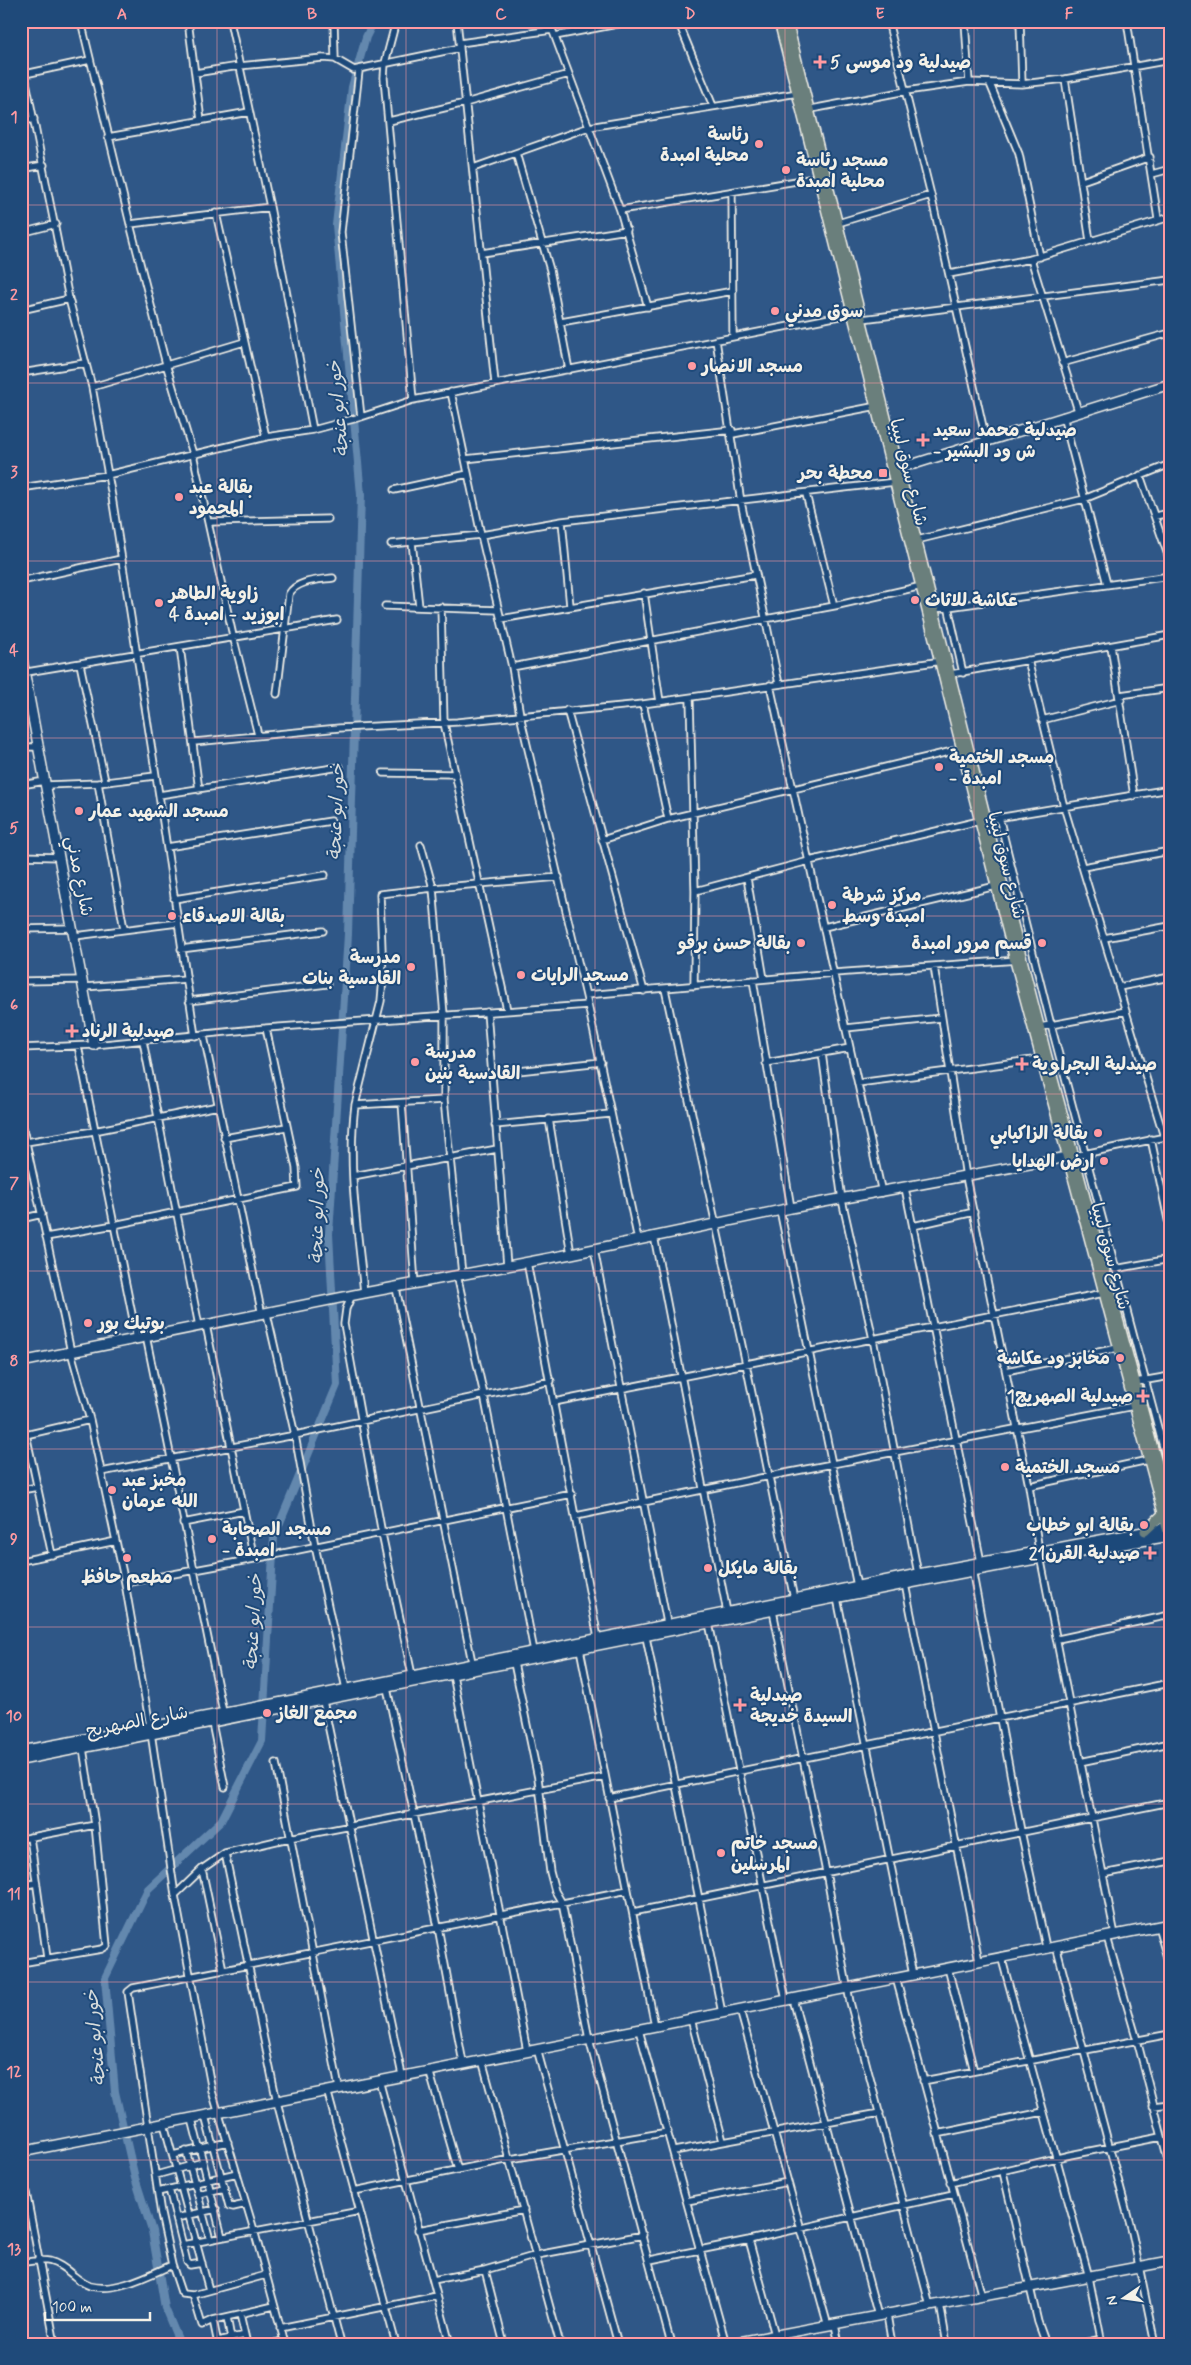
<svg xmlns="http://www.w3.org/2000/svg" width="1191" height="2365" font-family="Mynerve,'Playpen Sans Arabic',sans-serif">
  <style>
    .lines { fill: none; stroke-linecap: round; stroke-linejoin: round }
    .canal { stroke: #6488ae; stroke-width: 8 }
    .street-casing { stroke: #f4f1e8; stroke-width: 9 }
    .secondary-casing { stroke: #f4f1e8; stroke-width: 12 }
    .primary-casing { stroke: #f4f1e8; stroke-width: 12 }
    .street { stroke: #1f4a7a; stroke-width: 5.5 }
    .secondary { stroke: #1f4a7a; stroke-width: 9 }
    .primary { stroke: #6b7f7c; stroke-width: 9 }
    .grid { fill: none; stroke: #ff9aa2; stroke-width: 1; stroke-opacity: 0.55 }
    .poi-dot { fill: #ff9aa2; stroke: #1f4a7a; stroke-width: 2 }
    .labels { text-anchor: middle; stroke-width: 4; stroke-linejoin: round; paint-order: stroke }
    .poi-label { font-size: 18px; font-weight: bold; fill: #f4f1e8; stroke: #1f4a7a; text-anchor: start }
    .street-label { font-size: 18px; fill: #f4f1e8; stroke: #1f4a7a }
    .water-label { font-size: 19px; font-style: italic; fill: #d7dcdc; stroke: #1f4a7a }
    .neatline { fill: none; stroke: #ff9aa2; stroke-width: 2 }
    .grid-label { font-size: 16px; text-anchor: middle; font-weight: bold; fill: #ff9aa2 }
  </style>
  <rect width="100%" height="100%" fill="#2f5787"/>
  <filter id="ink" filterUnits="userSpaceOnUse"><feTurbulence type="fractalNoise" baseFrequency=".02" numOctaves="2"/><feDisplacementMap in="SourceGraphic" scale="10" xChannelSelector="R" yChannelSelector="G"/><feConvolveMatrix kernelMatrix="1 2 1 2 8 2 1 2 1" color-interpolation-filters="sRGB"/></filter>
  <g filter="url(#ink)">
    <g class="lines">
      <path class="canal" d="M180 2344 165 2308 152 2231 135 2178 115 2092 105 1978 148 1889 221 1821 262 1741 274 1537 337 1385 329 1234 348 934 361 495 336 225 352 87 366 37 374 21"/>
      <defs>
        <path id="street" d="M81 21 130 224 166 364 193 454 233 636 258 735
          M188 21 201 120
          M334 21 335 59 354 70 460 48
          M396 21 385 63 384 78 413 400
          M457 21 495 383
          M549 21 620 210 648 307
          M678 21 713 106
          M888 21 931 195 986 440
          M965 21 969 82
          M1020 21 1022 84
          M1127 21 1158 219
          M788 26 808 21
          M555 36 633 21
          M460 43 552 30
          M21 56 69 299 92 387 112 497 159 795 195 1036
          M359 71 341 232 361 417
          M195 73 239 66 323 58 335 59
          M25 74 90 60
          M1065 79 1090 241
          M990 84 1019 154 1040 257
          M806 110 906 91 969 82 1022 84 1065 79 1170 60
          M21 121 34 119
          M389 121 465 103 569 74
          M108 137 249 112
          M516 153 550 270 569 370
          M473 168 589 127 798 93
          M21 169 44 165
          M1152 174 1170 169
          M1082 181 1150 157
          M732 192 733 337
          M620 210 821 177
          M216 213 266 437
          M838 223 931 195
          M130 224 270 207
          M21 233 56 224
          M482 253 627 230
          M1031 259 1078 411
          M949 274 1031 259 1170 217
          M21 310 69 299
          M862 319 1170 280
          M561 322 733 291
          M716 340 741 502 779 684
          M1062 363 1170 333
          M21 373 85 363
          M92 387 244 342
          M451 392 481 535 512 667 520 715 587 1000 638 1240
          M1063 416 1107 584
          M313 430 361 417 413 400 855 313
          M733 434 877 406
          M465 459 732 430
          M1140 475 1170 561
          M21 488 107 475 266 437 313 430 270 207 230 21
          M394 490 468 474
          M806 494 834 606
          M1155 516 1170 513
          M562 521 570 606
          M210 522 328 519
          M917 540 1084 499 1170 464
          M412 542 419 607
          M391 544 481 535 562 521 895 482
          M21 581 121 559
          M644 593 660 702
          M385 606 498 610
          M948 606 963 673
          M441 607 444 723 507 1010
          M934 609 1170 576
          M501 619 755 575
          M1111 646 1134 796
          M180 647 199 790
          M1028 660 1064 807 1164 1137
          M80 664 105 781
          M512 667 834 606 922 586
          M21 673 337 620
          M951 674 1170 635
          M770 685 882 1193
          M277 694 289 594C297 580 319 580 333 578
          M1120 695 1170 688
          M690 698 695 891 694 986
          M643 704 668 819
          M567 710 644 991
          M1042 720 1121 700
          M194 742 339 728 457 722 643 704 942 661
          M21 747H39
          M383 773 455 774
          M98 783 124 929
          M21 785 45 781
          M46 785 98 783 155 776
          M159 795 340 767
          M999 817 1051 1025 1170 1473
          M602 840 668 819 961 749
          M167 847 331 821
          M21 856 59 857
          M1083 867 1170 851
          M747 878 764 979
          M695 891 809 861 979 821 1170 789
          M174 899 325 875
          M824 927 996 886
          M21 929 73 928
          M75 936 178 923
          M1104 938 1170 926
          M181 949 323 931
          M934 966 966 1177 1029 1486 1039 1551 1115 1935
          M753 980 791 1208
          M21 981 83 980
          M85 987 186 979
          M1119 987 1170 977
          M665 989 746 1364 794 1599
          M586 995 834 973 1018 960
          M189 1001 327 984
          M487 1012 507 1266
          M1040 1027 1126 1011
          M846 1028 941 1018
          M204 1036 262 1315
          M143 1041 199 1326
          M78 1046 137 1339
          M21 1048 94 1045 266 1028 588 1005
          M822 1053 842 1200 873 1339 918 1574
          M766 1063 850 1048
          M491 1074 601 1062
          M858 1083 1040 1059
          M402 1103 415 1284
          M355 1105 444 1100
          M21 1119 71 1352 90 1420 125 1583 150 1726 175 1895 212 2091 254 2230 285 2344
          M549 1119 571 1254
          M495 1125 610 1114
          M224 1138 286 1127
          M1151 1139 1170 1229
          M26 1142 94 1131 218 1106
          M1074 1156 1170 1136
          M353 1176 497 1149
          M905 1188 981 1562
          M780 1210 857 1586
          M21 1219 42 1214
          M913 1226 974 1212
          M654 1236 727 1612
          M46 1237 114 1225 297 1187 296 1168 266 1028
          M594 1249 667 1623
          M527 1262 598 1638
          M1115 1269 1170 1259
          M462 1274 444 1100V1015L433 888 559 877
          M457 1275 484 1395 534 1651
          M396 1288 472 1662
          M364 1293C358 1231 347 1167 355 1105L381 1001 383 978 380 894 433 888 421 845
          M352 1295 346 1309 344 1324 382 1534 412 1675
          M267 1314 295 1435 315 1546 346 1689
          M206 1325 254 1559
          M146 1336 223 1712
          M1006 1371 1118 1348
          M1136 1382 1170 1376
          M554 1402 1104 1293
          M26 1434 52 1555
          M21 1436 90 1420
          M101 1472 295 1435 551 1381
          M1029 1486 1148 1460
          M21 1490 38 1487
          M576 1516 770 1476 1134 1406
          M183 1523 244 1511
          M21 1561 116 1541
          M972 1569 1021 1831 1046 1947
          M125 1583 254 1559 572 1494
          M905 1584 979 1961
          M837 1598 913 1975
          M773 1611 826 1872 850 2002 930 2306
          M709 1623 786 2000
          M646 1637 722 2013
          M1058 1639 1170 1615
          M580 1649 655 2026
          M514 1663 538 1778 550 1872 555 1891 562 1903 589 2039 671 2344
          M453 1675 527 2051
          M387 1688 438 1927 463 2063
          M323 1701 402 2075
          M212 1723 225 1787
          M1080 1762 1170 1743
          M276 1763 339 2088
          M609 1798 1170 1683
          M30 1837 47 1958
          M21 1839 95 1825
          M225 1853 277 2102 341 2344
          M202 1869 223 1970
          M1103 1874 1170 1861
          M21 1886 36 1883
          M175 1895 202 1869 225 1853 289 1838 605 1777
          M633 1912 1170 1802
          M1158 1926 1170 1968
          M1107 1937 1137 2040 1170 2168
          M1056 1946 1132 2232 1155 2344
          M1001 1956 1089 2277 1102 2344
          M21 1963 102 1949 107 1946 95 1825 83 1748
          M948 1968 974 2071
          M896 1978 982 2297
          M793 1999 878 2316
          M740 2010 828 2326
          M691 2019 723 2141
          M639 2030 726 2344
          M537 2049 618 2344
          M482 2060 560 2344
          M429 2070 458 2170
          M379 2080 450 2344
          M923 2081 1170 2034
          M327 2090 396 2344
          M1153 2106 1170 2104
          M205 2116 229 2206 233 2207 246 2204
          M192 2119 222 2237
          M164 2124 209 2290
          M937 2134 1043 2112
          M186 2151 210 2240
          M674 2151 880 2113
          M173 2155 228 2142
          M21 2166 55 2344
          M1003 2172 1038 2322 1046 2344
          M156 2175 203 2162
          M950 2183 1070 2155 1161 2137
          M169 2189 187 2262 190 2265 202 2263
          M354 2191 510 2159 668 2132
          M158 2192 237 2173
          M198 2194 224 2188
          M687 2201 788 2182
          M176 2218 216 2209
          M418 2230 524 2210
          M749 2240 775 2335
          M182 2245 360 2211
          M650 2260 749 2240 953 2194
          M21 2263C47 2258 54 2259 74 2276 79 2280 84 2284 90 2286 116 2293 149 2275 172 2265
          M485 2270 504 2344
          M266 2275 193 2295 183 2294 181 2292 172 2265 161 2214 128 1992 133 1988 628 1890
          M433 2280 485 2270 537 2255 643 2235
          M193 2295 202 2325 213 2320 274 2306
          M940 2304 947 2344
          M240 2314 247 2344
          M887 2315 892 2344
          M227 2317 232 2344
          M213 2320 218 2344
          M835 2325 839 2344
          M280 2328 437 2296
          M783 2334 785 2344
          M218 2341 245 2335
          M273 2344 284 2340
          M1080 2344 1101 2339"/>
        <path id="secondary" d="M892 467 914 464 1170 384
          M21 654 94 1045
          M21 1362 364 1293 571 1254 791 1208 1073 1156
          M21 1751 273 1704 918 1574 1170 1527
          M21 1760 905 1584 1041 1558 1170 1536
          M21 2152 1170 1924
          M728 2344 1170 2261"/>
        <path id="primary" d="M779 21 1015 961 1170 1539
          M787 21 986 819 1047 1057 1170 1511
          M1145 1531 1163 1514"/>
      </defs>
      <use href="#street" class="street-casing"/>
      <use href="#secondary" class="secondary-casing"/>
      <use href="#primary" class="primary-casing"/>
      <use href="#street" class="street"/>
      <use href="#secondary" class="secondary"/>
      <use href="#primary" class="primary"/>
    </g>
  </g>
  <path class="grid" d="M217 21V2344M406 21V2344M595 21V2344M785 21V2344M974 21V2344M21 205H1170M21 383H1170M21 561H1170M21 738H1170M21 916H1170M21 1094H1170M21 1271H1170M21 1449H1170M21 1627H1170M21 1804H1170M21 1982H1170M21 2160H1170"/>
  <g class="poi-dot">
    <path d="M817.5 54.5h5v5h5v5h-5v5h-5v-5h-5v-5h5z"/>
    <circle cx="759" cy="144" r="5"/>
    <circle cx="786" cy="170" r="5"/>
    <circle cx="775" cy="311" r="5"/>
    <circle cx="692" cy="366" r="5"/>
    <path d="M920.5 432.5h5v5h5v5h-5v5h-5v-5h-5v-5h5z"/>
    <rect x="878" y="468" width="10" height="10" rx="2.5"/>
    <circle cx="179" cy="497" r="5"/>
    <circle cx="915" cy="600" r="5"/>
    <circle cx="159" cy="603" r="5"/>
    <circle cx="939" cy="767" r="5"/>
    <circle cx="79" cy="811" r="5"/>
    <circle cx="832" cy="905" r="5"/>
    <circle cx="172" cy="916" r="5"/>
    <circle cx="801" cy="943" r="5"/>
    <circle cx="1042" cy="943" r="5"/>
    <circle cx="411" cy="967" r="5"/>
    <circle cx="521" cy="975" r="5"/>
    <path d="M69.5 1023.5h5v5h5v5h-5v5h-5v-5h-5v-5h5z"/>
    <circle cx="415" cy="1062" r="5"/>
    <path d="M1019.5 1056.5h5v5h5v5h-5v5h-5v-5h-5v-5h5z"/>
    <circle cx="1098" cy="1133" r="5"/>
    <circle cx="1104" cy="1161" r="5"/>
    <circle cx="88" cy="1323" r="5"/>
    <circle cx="1120" cy="1358" r="5"/>
    <path d="M1140.5 1388.5h5v5h5v5h-5v5h-5v-5h-5v-5h5z"/>
    <circle cx="1005" cy="1467" r="5"/>
    <circle cx="112" cy="1490" r="5"/>
    <circle cx="1144" cy="1525" r="5"/>
    <circle cx="212" cy="1539" r="5"/>
    <path d="M1147.5 1545.5h5v5h5v5h-5v5h-5v-5h-5v-5h5z"/>
    <circle cx="127" cy="1558" r="5"/>
    <circle cx="708" cy="1568" r="5"/>
    <path d="M737.5 1697.5h5v5h5v5h-5v5h-5v-5h-5v-5h5z"/>
    <circle cx="267" cy="1713" r="5"/>
    <circle cx="721" cy="1853" r="5"/>
  </g>
  <g class="labels">
    <g class="poi-label">
      <text x="830" y="68">صيدلية ود موسى 5</text>
      <text x="749" y="140" text-anchor="end">رئاسة<tspan x="749" dy="21">محلية امبدة</tspan></text>
      <text x="796" y="166">مسجد رئاسة<tspan x="796" dy="21">محلية امبدة</tspan></text>
      <text x="785" y="317">سوق مدني</text>
      <text x="702" y="372">مسجد الانصار</text>
      <text x="933" y="436">صيدلية محمد سعيد<tspan x="933" dy="21">- ش ود البشير</tspan></text>
      <text x="873" y="479" text-anchor="end">محطة بحر</text>
      <text x="189" y="493">بقالة عبد<tspan x="189" dy="21">المحمود</tspan></text>
      <text x="169" y="599">زاوية الطاهر<tspan x="169" dy="21">ابوزيد - امبدة 4</tspan></text>
      <text x="925" y="606">عكاشة للاثاث</text>
      <text x="949" y="763">مسجد الختمية<tspan x="949" dy="21">- امبدة</tspan></text>
      <text x="89" y="817">مسجد الشهيد عمار</text>
      <text x="842" y="901">مركز شرطة<tspan x="842" dy="21">امبدة وسط</tspan></text>
      <text x="182" y="922">بقالة الاصدقاء</text>
      <text x="791" y="949" text-anchor="end">بقالة حسن برقو</text>
      <text x="1032" y="949" text-anchor="end">قسم مرور امبدة</text>
      <text x="401" y="963" text-anchor="end">مدرسة<tspan x="401" dy="21">القادسية بنات</tspan></text>
      <text x="531" y="981">مسجد الرايات</text>
      <text x="82" y="1037">صيدلية الرناد</text>
      <text x="425" y="1058">مدرسة<tspan x="425" dy="21">القادسية بنين</tspan></text>
      <text x="1032" y="1070">صيدلية البجراوية</text>
      <text x="1088" y="1139" text-anchor="end">بقالة الزاكيابي</text>
      <text x="1094" y="1167" text-anchor="end">ارض الهدايا</text>
      <text x="98" y="1329">بوتيك بور</text>
      <text x="1110" y="1364" text-anchor="end">مخابز ود عكاشة</text>
      <text x="1133" y="1402" text-anchor="end">صيدلية الصهريج1</text>
      <text x="1015" y="1473">مسجد الختمية</text>
      <text x="122" y="1486">مخبز عبد<tspan x="122" dy="21">الله عرمان</tspan></text>
      <text x="1134" y="1531" text-anchor="end">بقالة ابو خطاب</text>
      <text x="222" y="1535">مسجد الصحابة<tspan x="222" dy="21">- امبدة</tspan></text>
      <text x="1140" y="1559" text-anchor="end">صيدلية القرن21</text>
      <text x="718" y="1574">بقالة مايكل</text>
      <text x="127" y="1583" text-anchor="middle">مطعم حافظ</text>
      <text x="750" y="1701">صيدلية<tspan x="750" dy="21">السيدة خديجة</tspan></text>
      <text x="277" y="1719">مجمع الغاز</text>
      <text x="731" y="1849">مسجد خاتم<tspan x="731" dy="21">المرسلين</tspan></text>
    </g>
    <g class="street-label">
      <text transform="translate(909 472) rotate(76)" y="6">شارع سوق ليبيا</text>
      <text transform="translate(1007 865) rotate(76)" y="6">شارع سوق ليبيا</text>
      <text transform="translate(80 876) rotate(79)" y="6">شارع مدني</text>
      <text transform="translate(1111 1256) rotate(75)" y="6">شارع سوق ليبيا</text>
      <text transform="translate(137 1721) rotate(-11)" y="6">شارع الصهريج</text>
    </g>
    <g class="water-label">
      <text transform="translate(337 409) rotate(-95)" y="7">خور ابو عنجة</text>
      <text transform="translate(335 812) rotate(-88)" y="7">خور ابو عنجة</text>
      <text transform="translate(316 1216) rotate(-89)" y="7">خور ابو عنجة</text>
      <text transform="translate(252 1622) rotate(-87)" y="7">خور ابو عنجة</text>
      <text transform="translate(94 2038) rotate(-95)" y="7">خور ابو عنجة</text>
    </g>
  </g>
  <rect width="1191" height="2365" fill="none" stroke="#1f4a7a" stroke-width="55"/>
  <g transform="translate(1124 2298) rotate(257)" stroke="#1f4a7a" stroke-width="4" paint-order="stroke">
  <path d="M0-4L9 19L0 12L-9 19Z" fill="#f4f1e8"/>
  <text y="-8" font-size="14" font-weight="bold" text-anchor="middle" fill="#f4f1e8">N</text>
  </g>
  <path d="M45 2312v8h105v-8" fill="none" stroke="#f4f1e8" stroke-width="2.5"/>
  <text x="52" y="2312" font-size="15" fill="#f4f1e8" stroke="#1f4a7a" stroke-width="4" paint-order="stroke">100 m</text>
  <rect x="28" y="28" width="1136" height="2310" class="neatline"/>
  <g class="grid-label">
    <text x="122" y="19">A</text>
    <text x="312" y="19">B</text>
    <text x="501" y="19">C</text>
    <text x="690" y="19">D</text>
    <text x="880" y="19">E</text>
    <text x="1069" y="19">F</text>
    <text x="14" y="122">1</text>
    <text x="14" y="300">2</text>
    <text x="14" y="477">3</text>
    <text x="14" y="655">4</text>
    <text x="14" y="833">5</text>
    <text x="14" y="1010">6</text>
    <text x="14" y="1188">7</text>
    <text x="14" y="1366">8</text>
    <text x="14" y="1544">9</text>
    <text x="14" y="1721">10</text>
    <text x="14" y="1899">11</text>
    <text x="14" y="2077">12</text>
    <text x="14" y="2254">13</text>
  </g>
</svg>
